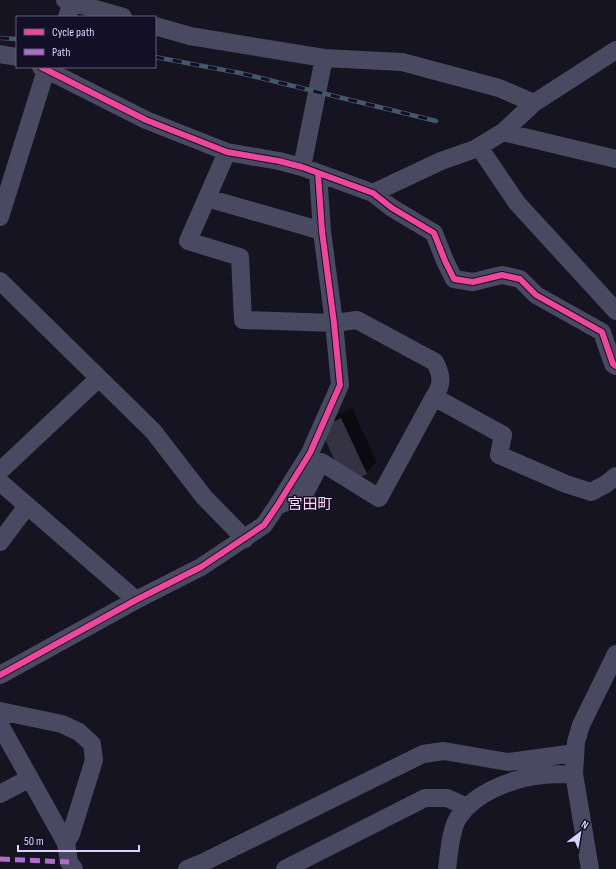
<svg xmlns="http://www.w3.org/2000/svg" width="616" height="869" font-family="'Sofia Sans Condensed','Noto Sans JP',sans-serif">
  <style>
    .shadow { fill: #0007 }
    .building { fill: #343243 }
    .lines { fill: none; stroke-linecap: round; stroke-linejoin: round }
    .minor { stroke: #4a4962; stroke-width: 18 }
    .rail-casing { stroke: #43596b; stroke-width: 4.5 }
    .rail { stroke: #130f26; stroke-width: 3; stroke-dasharray: 9; stroke-linecap: butt }
    .quiet { stroke: #b06ccc; stroke-width: 5; stroke-dasharray: 10 5; stroke-linecap: butt }
    .cycleway-casing { stroke: #130f26; stroke-width: 8 }
    .cycleway { stroke: #ed469a; stroke-width: 6 }
    .labels { text-anchor: middle; stroke-width: 3; stroke-linejoin: round; paint-order: stroke }
    .quarter-label { font-size: 15px; fill: #ffd6f0; stroke: #130f26 }
  </style>
  <rect width="100%" height="100%" fill="#161421"/>
  <path class="shadow" d="M352 408 377 462 366 473 321 428 332 417Z"/>
  <path class="building" d="M341 418 367 474 345 483 320 428Z"/>
  <g class="lines">
    <path class="minor" d="M65 0 123 17
      M67 17 73 0
      M155 26 190 36 324 58 402 62 499 88 534 103
      M0 54 17 57
      M41 67 146 120 227 152 279 161 302 167 373 193 392 208 434 233 445 261 454 279 473 282 502 275 520 279 536 295 602 332 613 364 616 366
      M503 132 616 159
      M479 147 517 203 616 311
      M227 152 188 241 240 257 243 320 334 323 357 320 435 362C442 376 443 384 434 397
      M302 167 324 58
      M373 193 441 161 475 149 503 132 534 103 616 50
      M207 198 322 231
      M0 217 47 67
      M0 281 153 431 204 497 245 539
      M0 471 99 378
      M0 482 136 600
      M277 506 289 501 306 491 321 462 379 498 434 397 503 435 499 455 566 484 591 492 606 484 616 476
      M0 542 27 506
      M0 675 136 600 201 567 264 525 277 506 310 453 340 385 334 323 322 231 318 173
      M0 711 62 724 79 732 92 744 94 760 71 834 66 843 69 862 74 869
      M0 725 66 843
      M0 794 30 778
      M187 869 204 862 423 754 444 751 508 762 575 753
      M285 869 425 798H447L467 807
      M447 869C449 855 450 831 458 818 475 792 513 778 543 775 553 774 564 774 574 774
      M590 869 574 774 576 742 581 725 616 654"/>
    <defs>
      <path id="rail" d="M0 38 17 39
        M155 57 240 73 436 121"/>
    </defs>
    <use href="#rail" class="rail-casing"/>
    <use href="#rail" class="rail"/>
    <path class="quiet" d="M0 859 69 862"/>
    <defs>
      <path id="cycleway" d="M41 67 146 120 227 152 279 161 302 167 373 193 392 208 434 233 445 261 454 279 473 282 502 275 520 279 536 295 602 332 613 364 616 366
        M0 675 136 600 201 567 264 525 277 506 310 453 340 385 334 323 322 231 318 173"/>
    </defs>
    <use href="#cycleway" class="cycleway-casing"/>
    <use href="#cycleway" class="cycleway"/>
  </g>
  <g class="labels">
    <g class="quarter-label">
      <text x="310" y="509">宮田町</text>
    </g>
  </g>
  <rect x="16" y="16" width="140" height="52" fill="#130f26" stroke="#625e7d"/>
  <rect x="24" y="29" width="20" height="6" fill="#ed469a" stroke="#625e7d"/>
  <text x="52" y="36" font-size="12" fill="#d9d4ff">Cycle path</text>
  <rect x="24" y="49" width="20" height="6" fill="#b06ccc" stroke="#625e7d"/>
  <text x="52" y="56" font-size="12" fill="#d9d4ff">Path</text>
  <g transform="translate(580 833) rotate(31)" stroke="#130f26" stroke-width="3" paint-order="stroke">
  <path d="M0-3L7 15L0 10L-7 15Z" fill="#d9d4ff"/>
  <text y="-6" font-size="11" font-weight="bold" text-anchor="middle" fill="#d9d4ff">N</text>
  </g>
  <path d="M18 845v6h121v-6" fill="none" stroke="#d9d4ff" stroke-width="2"/>
  <text x="24" y="845" font-size="12" fill="#d9d4ff" stroke="#130f26" stroke-width="3" paint-order="stroke">50 m</text>
</svg>
